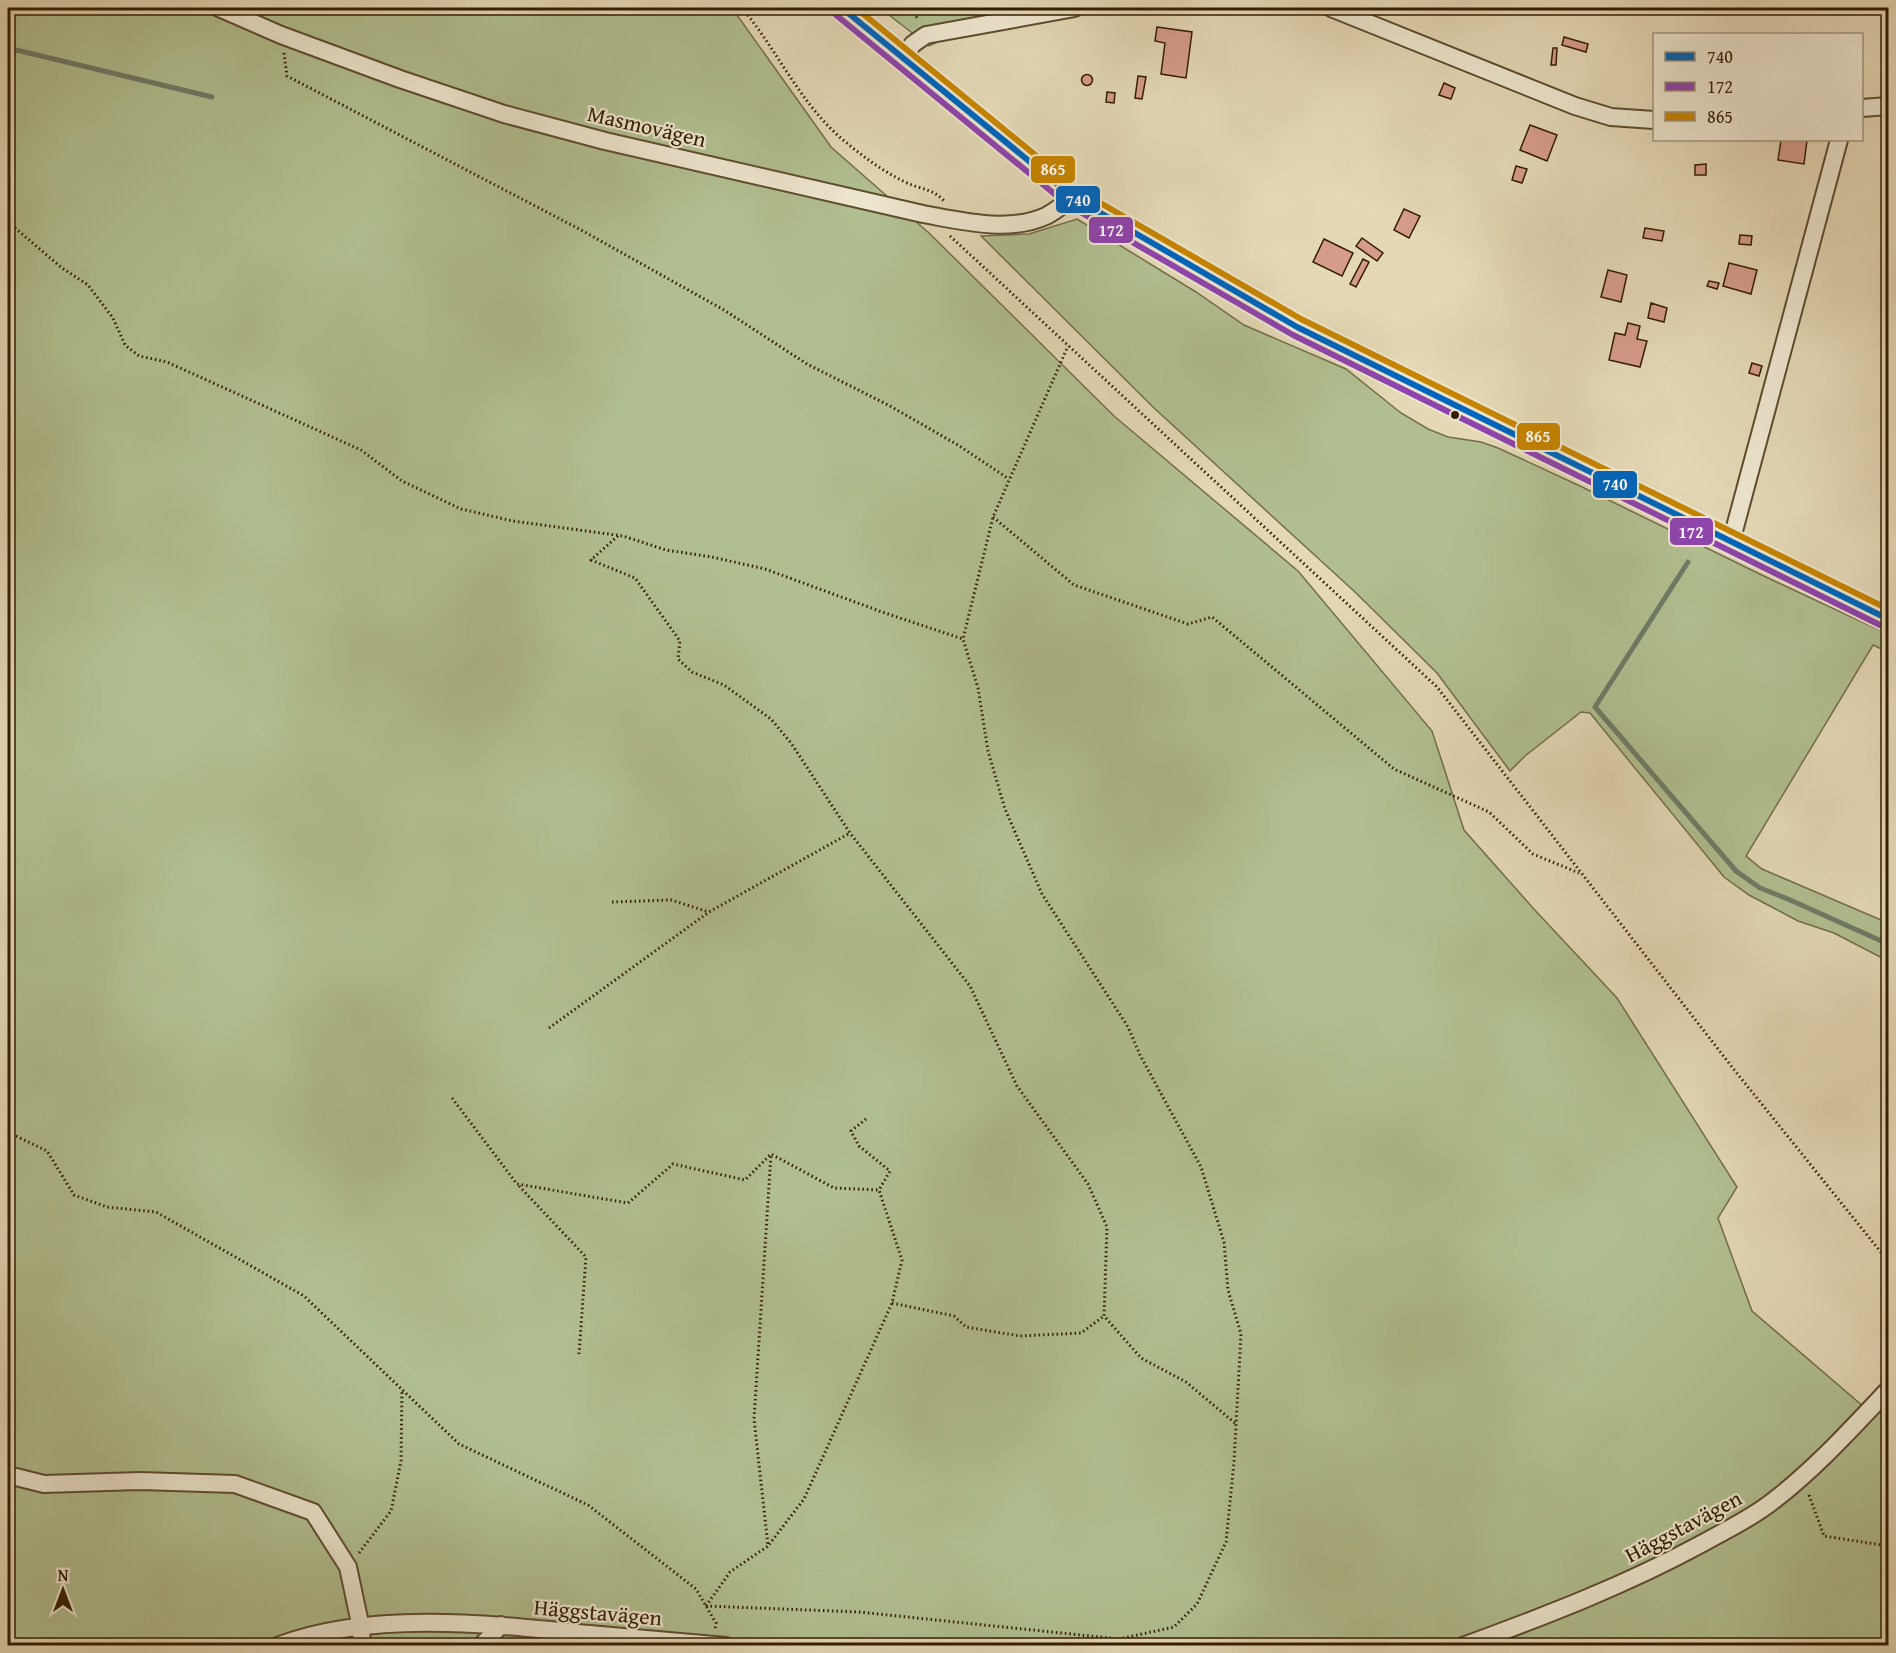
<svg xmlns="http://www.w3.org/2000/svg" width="1896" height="1653" font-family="'Gentium Book Plus',serif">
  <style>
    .green { fill: #b1bf90; stroke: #726e48; stroke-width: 1.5 }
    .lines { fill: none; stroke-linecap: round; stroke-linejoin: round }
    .stream { stroke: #6e7b68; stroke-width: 5 }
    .building { fill: #d59c89; stroke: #331d01; stroke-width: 1.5 }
    .street-casing { stroke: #5f4c2e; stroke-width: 20 }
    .secondary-casing { stroke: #331d01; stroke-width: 26 }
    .path { stroke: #331d01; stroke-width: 3; stroke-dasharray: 1.5 3; stroke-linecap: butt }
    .street { stroke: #ede6cf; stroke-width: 16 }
    .secondary { stroke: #ede6cf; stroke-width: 22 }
    .bus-1-casing { stroke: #ede6cf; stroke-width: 10 }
    .bus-2-casing { stroke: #ede6cf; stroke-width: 10 }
    .bus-3-casing { stroke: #ede6cf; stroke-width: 10 }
    .bus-1 { stroke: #0065bd; stroke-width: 6 }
    .bus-2 { stroke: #8e44ad; stroke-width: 6 }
    .bus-3 { stroke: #c68400; stroke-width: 6 }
    .bus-dot { fill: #331d01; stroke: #ede6cf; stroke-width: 2 }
    .labels { text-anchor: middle; stroke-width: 4.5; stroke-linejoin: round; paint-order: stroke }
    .street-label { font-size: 22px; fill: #331d01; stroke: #ede6cf }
    .line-badge { stroke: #ede6cf; stroke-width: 2 }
    .badge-label { font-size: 16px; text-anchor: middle; font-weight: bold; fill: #fff }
  </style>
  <rect width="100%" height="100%" fill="#e4d8b5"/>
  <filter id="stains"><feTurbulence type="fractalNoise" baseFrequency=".00333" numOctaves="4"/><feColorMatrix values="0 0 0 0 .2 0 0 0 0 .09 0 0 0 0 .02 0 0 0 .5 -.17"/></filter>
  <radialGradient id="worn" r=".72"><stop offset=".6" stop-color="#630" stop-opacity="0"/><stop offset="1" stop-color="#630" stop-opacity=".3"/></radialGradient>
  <path class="green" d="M8 8H732L831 147 929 233 1114 416 1298 571 1432 731 1464 830 1532 907 1617 998 1737 1187 1718 1218 1752 1311 1864 1407 1873 1418 1888 1403V1645L8 1646Z
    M880 8H1116L944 39 929 46Z
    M1077 219 1196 292 1244 325 1346 369 1401 413 1428 429 1448 437 1481 442 1498 448 1578 485 1768 578 1888 634V652L1873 645 1746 856 1762 869 1888 923V961L1834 933 1798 921 1749 895 1724 877 1590 713 1581 712 1525 756 1510 771 1437 673 1355 592 1154 408 981 236 1029 234Z"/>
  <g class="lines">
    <path class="stream" d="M8 48 212 97
      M1688 562 1595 707 1736 871 1760 888 1788 899 1888 944"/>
  </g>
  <path class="building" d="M1157 27 1192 32 1186 78 1161 74 1165 43 1155 41Z
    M1564 37 1588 44 1586 52 1562 45Z
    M1553 48H1557L1556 65H1551Z
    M1081.5 80a5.5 5.5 0 1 1 11 0a5.5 5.5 0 1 1-11 0Z
    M1138 76 1146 77 1142 99 1135 98Z
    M1444 83 1455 88 1451 99 1439 95Z
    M1107 92 1115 93 1114 103 1106 102Z
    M1530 125 1557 135 1547 161 1520 150Z
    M1781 140H1807L1804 164 1778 160Z
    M1706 164V175H1695V165Z
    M1516 166 1527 169 1522 183 1512 180Z
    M1404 209 1420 216 1409 238 1394 230Z
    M1645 228 1664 231 1662 241 1643 238Z
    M1740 235 1752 236 1751 245 1739 244Z
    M1362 238 1383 253 1377 261 1356 246Z
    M1324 239 1353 253 1342 276 1313 262Z
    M1363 259 1369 262 1356 287 1350 284Z
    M1729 263 1757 270 1751 294 1723 286Z
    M1608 270 1627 275 1621 302 1601 297Z
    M1709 281 1719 283 1717 289 1707 286Z
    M1651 303 1667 308 1664 322 1648 318Z
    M1628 323 1640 326 1637 339 1647 341 1640 367 1609 360 1615 333 1625 335Z
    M1752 363 1762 366 1759 376 1749 373Z"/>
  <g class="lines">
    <defs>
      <path id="street" d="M219 8 281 35 400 79 504 114 605 141 923 214C962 221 1009 233 1046 216 1056 211 1065 203 1073 197
        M1331 8 1575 106 1611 117 1654 120
        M903 57 913 44 926 35 1075 8
        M1862 108 1888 106
        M1731 542 1839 140
        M8 1475 44 1484 140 1481 235 1484 313 1512 348 1567 361 1628 362 1646
        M277 1646C371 1610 491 1624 589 1634 635 1638 681 1642 726 1646
        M481 1646 501 1625
        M1463 1646C1545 1616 1626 1585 1703 1543 1726 1530 1752 1518 1773 1501 1815 1469 1852 1428 1888 1390"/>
      <path id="secondary" d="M842 8 1073 197 1297 327 1888 619"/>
    </defs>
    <use href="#street" class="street-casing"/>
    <use href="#secondary" class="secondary-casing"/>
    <path class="path" d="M273 8 275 15
      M742 8C778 51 799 102 842 139 861 155 881 170 903 181 917 189 933 188 944 201
      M906 8 914 13 918 20
      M284 53 287 76 583 231 724 310 807 364 890 406 958 445 1009 479
      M8 222 62 268 88 285 113 318 125 345 139 356 167 362 361 450 402 481 461 509 513 521 623 536 666 550 712 557 765 569 885 613 963 639
      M950 236 1437 687 1732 1067 1888 1261
      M993 517 1074 585 1188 624 1212 617 1394 769 1489 812 1533 854 1579 873
      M618 536 591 560 635 578 680 641 678 659 692 672 724 685 771 719 791 743 850 833 970 986 1017 1086 1088 1184 1107 1227 1104 1316 1141 1358 1186 1382 1236 1424
      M612 902 671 900 709 912
      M549 1028 709 912 850 833
      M452 1098 517 1184 628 1203 673 1164 745 1180 771 1154 834 1188 879 1190 902 1260 892 1303 804 1499 768 1546
      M866 1119 851 1131 859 1146 890 1171 879 1190
      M8 1132 47 1151 74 1195 107 1207 156 1212 304 1296 459 1444 588 1505 696 1589 716 1623 715 1630
      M519 1186 586 1257 579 1354
      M892 1303 954 1316 966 1327 1020 1336 1081 1333 1104 1316
      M1809 1495 1824 1536 1888 1546
      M359 1553 391 1511 401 1461 402 1389
      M706 1606 859 1612 1119 1639 1174 1627 1197 1604 1226 1542 1234 1462 1241 1334 1228 1290 1224 1242 1201 1167 1140 1055 1128 1027 1042 894 1005 809 988 751 978 688 963 639 993 517 1068 346
      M706 1606 730 1572 768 1546 754 1419 771 1154"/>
    <use href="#street" class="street"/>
    <use href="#secondary" class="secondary"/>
    <defs>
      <path id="bus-1" d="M842 8 1073 197 1297 327 1888 619"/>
      <path id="bus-2" d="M836 15 1068 205 1293 335 1884 627"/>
      <path id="bus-3" d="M856 8 1078 190 1301 319 1888 609"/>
    </defs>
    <use href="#bus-1" class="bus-1-casing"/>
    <use href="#bus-2" class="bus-2-casing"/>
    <use href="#bus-3" class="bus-3-casing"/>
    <use href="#bus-1" class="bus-1"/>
    <use href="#bus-2" class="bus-2"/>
    <use href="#bus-3" class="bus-3"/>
  </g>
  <circle class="bus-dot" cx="1455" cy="415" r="5"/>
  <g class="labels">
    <g class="street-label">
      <text transform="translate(647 126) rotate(13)" y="8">Masmovägen</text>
      <text transform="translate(1683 1526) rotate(-28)" y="8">Häggstavägen</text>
      <text transform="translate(598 1612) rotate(5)" y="8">Häggstavägen</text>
    </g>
  </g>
  <g class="line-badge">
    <rect x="1030" y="155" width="46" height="29" rx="6" fill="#c68400"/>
    <rect x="1055" y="185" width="46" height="29" rx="6" fill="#0065bd"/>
    <rect x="1088" y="216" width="46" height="28" rx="6" fill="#8e44ad"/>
    <rect x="1516" y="422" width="45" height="29" rx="6" fill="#c68400"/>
    <rect x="1592" y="470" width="46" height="29" rx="6" fill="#0065bd"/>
    <rect x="1669" y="517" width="45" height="29" rx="6" fill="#8e44ad"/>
  </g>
  <g class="badge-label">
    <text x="1053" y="175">865</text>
    <text x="1078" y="206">740</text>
    <text x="1111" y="236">172</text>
    <text x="1538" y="442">865</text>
    <text x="1615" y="490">740</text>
    <text x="1691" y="538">172</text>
  </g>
  <rect width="1896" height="1653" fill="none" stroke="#e4d8b5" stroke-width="30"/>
  <rect x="9" y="9" width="1878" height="1635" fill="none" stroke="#331d01" stroke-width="3"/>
  <rect x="15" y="15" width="1866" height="1623" fill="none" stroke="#331d01" stroke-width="1.5"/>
  <rect x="1653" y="33" width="210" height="108" fill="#ede6cf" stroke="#a3967d" stroke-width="1.5"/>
  <rect x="1665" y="52" width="30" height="9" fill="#0065bd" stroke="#a3967d" stroke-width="1.5"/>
  <text x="1707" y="63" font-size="18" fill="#331d01">740</text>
  <rect x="1665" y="82" width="30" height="9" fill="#8e44ad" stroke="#a3967d" stroke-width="1.5"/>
  <text x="1707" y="93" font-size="18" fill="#331d01">172</text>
  <rect x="1665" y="112" width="30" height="9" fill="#c68400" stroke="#a3967d" stroke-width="1.5"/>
  <text x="1707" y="123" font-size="18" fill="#331d01">865</text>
  <g transform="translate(63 1590)" stroke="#ede6cf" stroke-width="4.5" paint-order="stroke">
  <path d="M0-4.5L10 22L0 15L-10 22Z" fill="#331d01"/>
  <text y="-9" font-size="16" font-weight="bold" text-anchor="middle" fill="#331d01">N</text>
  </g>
  <rect width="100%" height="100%" filter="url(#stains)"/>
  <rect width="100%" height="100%" fill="url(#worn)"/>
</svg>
